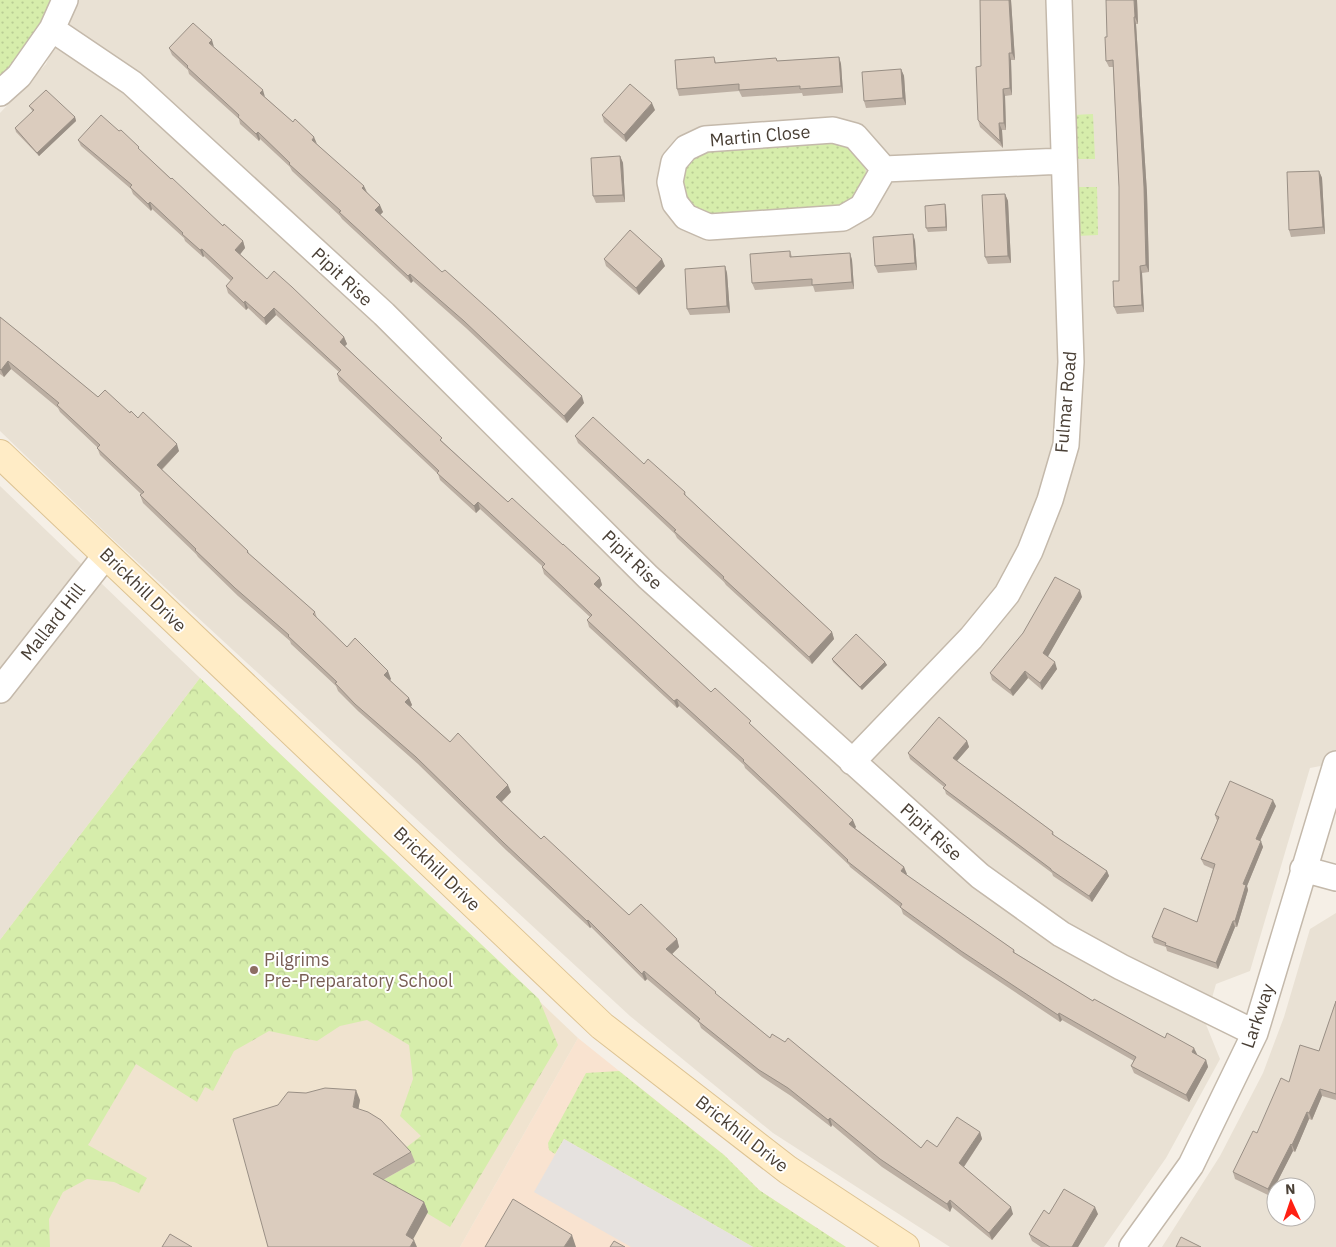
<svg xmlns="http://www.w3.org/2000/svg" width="1336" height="1247" font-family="'IBM Plex Sans',sans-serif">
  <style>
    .residential { fill: #e9e1d4; fill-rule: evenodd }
    .commercial { fill: #f9e3d0 }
    .education { fill: #f0e3cf }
    .grass { fill: url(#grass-dots) }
    .forest { fill: url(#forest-crowns) }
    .parking { fill: #e6e2df }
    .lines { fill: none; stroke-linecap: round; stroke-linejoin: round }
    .street-casing { stroke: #c4b9ab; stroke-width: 28 }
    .secondary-casing { stroke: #ddc393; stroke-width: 30 }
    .street { stroke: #fff; stroke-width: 25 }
    .secondary { stroke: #ffecc6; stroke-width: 28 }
    .wall { fill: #bcafa3 }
    .shaded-wall { fill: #998f85 }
    .building { fill: #dbccbe; stroke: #998f85 }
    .education-dot { fill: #8d6e63; stroke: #fff; stroke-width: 2 }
    .labels { text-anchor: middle; stroke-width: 4; stroke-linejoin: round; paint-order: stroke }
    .street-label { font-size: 18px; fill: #493f35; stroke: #fff }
    .education-label { font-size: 18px; fill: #785e54; stroke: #fff; text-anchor: start }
  </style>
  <defs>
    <pattern id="grass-dots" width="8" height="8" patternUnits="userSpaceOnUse" patternTransform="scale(1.25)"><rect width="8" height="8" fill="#d6edab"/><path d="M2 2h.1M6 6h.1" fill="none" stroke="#b9cc94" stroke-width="1.8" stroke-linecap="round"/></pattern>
    <pattern id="forest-crowns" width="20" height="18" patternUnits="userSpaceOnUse" patternTransform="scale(1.25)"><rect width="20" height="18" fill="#d6edab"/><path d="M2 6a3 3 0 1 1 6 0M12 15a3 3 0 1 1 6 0" fill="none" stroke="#b9cc94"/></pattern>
  </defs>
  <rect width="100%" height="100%" fill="#f5efe6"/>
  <path class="residential" d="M73 0H1336V763L1310 768 1250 971 1216 984 1205 1022 1220 1059 1166 1158 1104 1247H950L773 1133 630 1016 105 532 0 431V113L46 64Z
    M0 486 200 678 0 940Z
    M1336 913V1247H1162L1220 1156 1263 1073 1284 1017 1310 929ZM1276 1187H1306V1217H1276Z"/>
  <path class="commercial" d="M578 1038 724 1155 759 1190 846 1247H460Z"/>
  <path class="education" d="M200 678 578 1038 460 1247H0V940Z"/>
  <path class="grass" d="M0 0H52C39 29 23 59 0 80Z
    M1093 114 1095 159H1073V115Z
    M832 142C856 150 869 159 866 186L839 210 709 218 687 209 680 167 707 147Z
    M1075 187H1097L1098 235 1076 236Z
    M619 1071 724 1155 759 1190 846 1247H753L564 1139 555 1154 549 1150 548 1143 586 1073Z"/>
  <path class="forest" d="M200 678 539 999 558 1045 450 1227 393 1193 383 1180 415 1162 403 1150 421 1136 400 1116 413 1079 409 1045 367 1020 340 1026 317 1041 269 1031 234 1051 213 1091 205 1087 197 1102 136 1064 88 1145 147 1178 139 1193 114 1182 87 1179 63 1192 49 1219 50 1247H0V940Z"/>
  <path class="parking" d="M564 1139 753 1247H631L534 1192Z"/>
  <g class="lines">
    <defs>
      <path id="street" d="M52 29 132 83 384 314 648 577 980 876 1061 934 1121 967 1255 1033
        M0 93 19 76 52 29 65 0
        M884 169 855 136 833 130 705 139 686 148 674 162 670 182 675 203 686 217 709 227 843 218 862 207 884 169 1064 161
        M0 690 106 555
        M852 762 971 638 1007 594 1030 551 1050 500 1066 445 1071 362 1059 0
        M1303 869 1336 878
        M1132 1247 1191 1165 1255 1033 1336 764"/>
      <path id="secondary" d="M0 454 602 1026 788 1170 905 1247"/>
    </defs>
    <use href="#street" class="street-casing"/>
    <use href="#secondary" class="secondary-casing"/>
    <use href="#street" class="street"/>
    <use href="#secondary" class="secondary"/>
  </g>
  <path class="wall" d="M980 0H1011L1015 60H1011L1012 95 1005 96 1006 130H1002L1003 148 980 127 978 120 981 66Z
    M1137 0 1138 24H1136L1147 193 1149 272 1142 273 1144 312 1117 314 1114 307 1119 281V187L1113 67H1109L1106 61 1107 37Z
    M214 47 265 97 317 144 367 192 383 212 380 215 584 403 567 423 466 328 413 281 411 283 342 219 340 216 292 171 290 167 260 139 259 141 240 124 239 119 189 74 188 70 172 55 169 48Z
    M714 57 716 63 776 58 777 61 839 57 841 64 843 93 803 96 802 93 742 97 739 91 679 96 677 89Z
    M901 69 904 76 906 105 866 108 864 101Z
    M29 106 75 117 76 121 39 156 16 132 15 128 33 112Z
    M655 110 626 142 604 122 602 115Z
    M119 131 223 226 243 241 245 248 240 254 267 279 344 337 347 344 345 346 444 443 508 502 563 545 600 578 602 585 599 588 711 692 754 728 856 827 855 828 904 867 906 875 1014 950 1015 953 1093 1001 1165 1038 1206 1060 1208 1067 1189 1102 1134 1073 1131 1066 1134 1061 1062 1020 1060 1022 964 958 903 914 901 908 850 867 849 865 745 768 744 765 679 706 677 708 589 627 587 620 590 617 544 574 542 567V566L480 509 476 513 440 480 438 474 339 381 337 374 339 372 276 315 266 325 248 308 246 310 228 293 226 286 231 281 204 256 203 257 185 241 184 238 152 209 151 211 133 194 131 189 81 146 78 140Z
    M620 156 623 163 625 202 596 203 593 196Z
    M1319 171 1322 178 1325 234 1291 237 1289 230Z
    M1005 194 1008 201 1011 263 988 264 985 257Z
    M945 204 946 208 947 231 928 232 926 228Z
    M913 234 915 241 917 270 878 273 875 266Z
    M790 251 792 257 850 253 852 260 854 289 815 292 813 286 755 290 752 283Z
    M604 259 665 266 639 295 606 266Z
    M725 266 727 273 730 313 690 315 687 309Z
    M0 317 98 397 138 418 179 451 162 470 248 551 249 554 315 612 317 618 347 647 391 679 390 680 409 698 412 705 411 707 450 742 511 792 502 802 541 839 629 915 677 939 679 947 672 954 717 995 770 1038 921 1148 937 1147 980 1132 982 1139 964 1167 1013 1214 992 1240 952 1207 950 1212 882 1167 832 1125 831 1127 791 1096 762 1077 701 1028 699 1023 647 979 645 981 591 927 590 928 506 850 418 764 358 711 338 691 336 686 291 644 290 641 238 596 198 557 196 554 143 503 140 495 141 494 100 455 97 447 60 412 58 408 11 369 4 377 0 374Z
    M575 436 644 464 685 492 686 496 832 632 834 639 812 664 726 585 724 582 677 538 675 534 578 443Z
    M1082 597 1047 657 1057 669 1042 690 1028 678 1013 696 992 680 990 673Z
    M832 659 885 662 887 665 862 690 833 662Z
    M967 741 969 747 957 761 1053 832 1054 836 1107 871 1109 876 1092 902 1053 876 1052 873 946 794 944 787 910 759 908 753Z
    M1276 806 1260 841 1263 847 1247 886 1248 890 1237 927H1235L1218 969 1167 951 1166 947 1154 943 1152 937 1197 922 1213 869 1204 865 1201 859 1217 821 1215 815Z
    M1336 1001V1100L1322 1096 1312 1120 1309 1119 1295 1152 1293 1151 1270 1196 1235 1179 1233 1172 1257 1133 1319 1051Z
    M360 1100 358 1109 411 1152 415 1162 383 1180 424 1202 428 1212 268 1247Z
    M1049 1214H1098L1078 1247H1041L1032 1241 1029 1234Z"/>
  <path class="shaded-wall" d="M1009 0H1011L1015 60 1012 53Z
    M1134 0H1137L1138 24 1135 17Z
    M1134 17 1136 24 1147 193 1149 272 1146 265Z
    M212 40 214 47 209 43Z
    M1009 53 1011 60 1012 95 1010 88Z
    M839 57 841 64 843 93 841 86Z
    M901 69 904 76 906 105 903 98Z
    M1003 89 1005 96 1006 130 1004 123Z
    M263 90 265 97 260 93Z
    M652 103 655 110 626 142 624 135Z
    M75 117 76 121 39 156 37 153Z
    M999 123 1002 130 1003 148 1000 141Z
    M258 132 260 139 259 141 256 134Z
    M314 137 317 144 312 140Z
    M620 156 623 163 625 202 623 195Z
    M1319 171 1322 178 1325 234 1323 227Z
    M364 186 367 192 362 188Z
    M1005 194 1008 201 1011 263 1008 256Z
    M150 202 152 209 151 211 148 204Z
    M945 204 946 208 947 231 946 227Z
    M380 205 383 212 378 217 375 210Z
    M913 234 915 241 917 270 915 263Z
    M243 241 245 248 238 257 235 250Z
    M202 249 204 256 203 257 200 250Z
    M850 253 852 260 854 289 852 282Z
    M662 259 665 266 639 295 636 288Z
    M725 266 727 273 730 313 727 306Z
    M1140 266 1142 273 1144 312 1142 305Z
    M410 274 413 281 411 283 408 276Z
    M245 301 248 308 246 310 244 303Z
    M274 308 276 315 266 325 264 318Z
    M344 337 347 344 343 348 340 342Z
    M8 361 11 369 4 377 1 370Z
    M582 396 584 403 567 423 564 416Z
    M177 444 179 451 159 472 157 465Z
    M478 502 480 509 476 513 474 506Z
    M600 578 602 585 597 591 594 584Z
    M1080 590 1082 597 1046 660 1043 653Z
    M832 632 834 639 812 664 809 657Z
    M885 662 887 665 862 690 860 687Z
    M1055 662 1057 669 1042 690 1040 683Z
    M388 671 391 679 387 683 384 675Z
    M1025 671 1028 678 1013 696 1010 690Z
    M409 698 412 705 408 709 405 702Z
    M677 699 679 706 677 708 674 701Z
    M967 741 969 747 955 763 953 758Z
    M508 785 511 792 499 804 496 797Z
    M1273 800 1276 806 1258 845 1256 839Z
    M853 820 856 827 852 831 849 824Z
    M1261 841 1263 847 1247 886 1248 890 1237 927 1235 921 1243 884Z
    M904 867 907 874 904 878 901 871Z
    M1107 871 1109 876 1092 902 1089 896Z
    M588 920 591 927 590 928 587 921Z
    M1233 921 1235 927 1218 969 1216 963Z
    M677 939 679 947 669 957 666 949Z
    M644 971 647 979 645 981 642 974Z
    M1059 1013 1062 1020 1060 1022 1058 1015Z
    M1194 1048 1197 1054 1194 1059 1192 1052Z
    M1206 1060 1208 1067 1189 1102 1186 1095Z
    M1320 1089 1322 1096 1312 1120 1309 1113Z
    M356 1090 360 1100 357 1117 353 1107Z
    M1307 1112 1309 1119 1295 1152 1292 1145Z
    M830 1118 832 1125 831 1127 828 1120Z
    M980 1132 982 1139 961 1171 959 1163Z
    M1291 1144 1293 1151 1270 1196 1268 1189Z
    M950 1200 952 1207 950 1212 947 1204Z
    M424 1202 428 1212 410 1245 406 1235Z
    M1011 1207 1013 1214 992 1240 989 1233Z
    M1095 1207 1098 1214 1078 1247H1072Z
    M572 1235 576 1247H564Z
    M414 1240 417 1247H410Z"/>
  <path class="building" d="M980 0H1009L1012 53H1009L1010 88 1003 89 1004 123H999L1000 141 978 120 976 67 981 66Z
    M1106 0H1134L1135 17H1134L1144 187 1146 265 1140 266 1142 305 1114 307 1113 281H1119V187L1113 60 1106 61 1105 37H1107Z
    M193 23 212 40 209 43 263 90 260 93 293 122 295 119 314 137 312 140 364 186 362 188 380 205 375 210 442 272 445 270 495 315 582 396 564 416 464 321 410 274 408 276 363 234 339 212 341 211 289 164 290 163 258 132 256 134 238 117 239 115 187 67 188 66 169 48Z
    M714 57 715 63 776 58 777 61 839 57 841 86 800 89V86L739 90V84L677 89 675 60Z
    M901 69 903 98 864 101 862 72Z
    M630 84 652 103 624 135 602 115Z
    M46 90 75 117 37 153 15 128 34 110 29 106Z
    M101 115 119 131 121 130 139 147 138 148 171 179 172 178 223 226 224 224 243 241 235 250 267 279 274 271 292 287 344 337 340 342 442 438 440 440 508 502 512 498 563 545V544L600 578 594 584 627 614 711 692 715 688 751 721 749 723 853 820 849 824 904 867 901 871 1014 950 1013 952 1093 1001 1094 999 1165 1038 1167 1033 1194 1048 1192 1052 1206 1060 1186 1095 1131 1066 1136 1057 1059 1013 1058 1015 961 951 900 907 902 904 847 861 848 860 743 761 744 760 677 699 674 701 587 620 592 615 542 567 545 564 478 502 474 506 437 473 439 471 337 374 341 370 274 308 264 318 245 301 244 303 226 286 233 278 202 249 200 250 182 234 183 233 150 202 148 204 130 187 132 185 78 140Z
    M620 156 623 195 593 196 591 158Z
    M1319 171 1323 227 1289 230 1287 172Z
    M1005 194 1008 256 985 257 982 195Z
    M945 204 946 227 926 228 925 206Z
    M630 230 662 259 636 288 604 259Z
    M913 234 915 263 875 266 873 237Z
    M790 251V257L850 253 852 282 812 285V279L752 283 750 254Z
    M725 266 727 306 687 309 685 269Z
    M0 317 41 350 98 397 105 390 130 413 131 411 138 418 143 412 177 444 157 465 248 551 247 552 315 612 313 614 347 647 355 638 388 671 384 675 409 698 405 702 450 742 458 733 508 785 496 797 541 839 544 836 629 915 641 904 677 939 666 949 716 992 715 993 770 1038 772 1034 785 1042 788 1038 921 1148 927 1140 937 1147 957 1117 980 1132 959 1163 1011 1207 989 1233 950 1200 947 1204 880 1159 830 1118 828 1120 788 1088 759 1070 698 1021 700 1019 644 971 642 974 588 920 587 921 504 843 416 757 355 704 335 683 337 682 288 636 289 635 235 588 195 550 196 549 140 495 144 492 97 448 100 445 57 405 59 403 8 361 1 370 0 369Z
    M593 417 644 464 648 459 685 492 684 494 832 632 809 657 723 578 724 577 674 531 676 530 575 436Z
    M1055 577 1080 590 1043 653 1055 662 1040 683 1025 671 1010 690 990 673 1023 633Z
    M856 634 885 662 860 687 832 659Z
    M939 717 967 741 953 758 1053 832 1052 834 1107 871 1089 896 1051 870V869L943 788 946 785 908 753Z
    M1230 781 1273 800 1256 839 1261 841 1243 884 1246 885 1235 921H1233L1216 963 1165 945 1166 943 1152 937 1164 908 1197 922 1215 864 1201 859 1219 817 1215 815Z
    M1336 1001V1094L1320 1089 1309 1113 1307 1112 1292 1145 1291 1144 1268 1189 1233 1172 1253 1131 1257 1133 1281 1078 1289 1082 1300 1045 1319 1051Z
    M325 1088 356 1090 353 1107 368 1112 381 1120 411 1152 373 1174 424 1202 406 1235 414 1240 410 1247H268L233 1119 278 1105 288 1092 306 1093Z
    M1064 1189 1095 1207 1072 1247H1050L1029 1234 1044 1210 1049 1214Z
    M513 1199 572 1235 564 1247H485Z
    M170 1234 192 1247H162Z
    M1181 1237 1201 1247H1176Z
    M614 1241 625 1247H610Z"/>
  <circle class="education-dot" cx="254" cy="970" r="5"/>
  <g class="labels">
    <g class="street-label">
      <text transform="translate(760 136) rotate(-5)" y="6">Martin Close</text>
      <text transform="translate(342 277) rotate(43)" y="6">Pipit Rise</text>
      <text transform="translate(1066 402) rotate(-85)" y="6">Fulmar Road</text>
      <text transform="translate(632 560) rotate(44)" y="6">Pipit Rise</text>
      <text transform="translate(143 590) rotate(44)" y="6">Brickhill Drive</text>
      <text transform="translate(53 622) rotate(-52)" y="6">Mallard Hill</text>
      <text transform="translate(931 832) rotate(42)" y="6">Pipit Rise</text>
      <text transform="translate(437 869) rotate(44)" y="6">Brickhill Drive</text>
      <text transform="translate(1258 1016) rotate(-71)" y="6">Larkway</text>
      <text transform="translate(742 1134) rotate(38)" y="6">Brickhill Drive</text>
    </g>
    <g class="education-label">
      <text x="264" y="966">Pilgrims<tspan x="264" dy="21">Pre-Preparatory School</tspan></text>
    </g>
  </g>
  <g transform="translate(1291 1202) rotate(357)"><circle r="24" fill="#ffffff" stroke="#b6b2ae"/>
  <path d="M0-4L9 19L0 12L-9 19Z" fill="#ff2013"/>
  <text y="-8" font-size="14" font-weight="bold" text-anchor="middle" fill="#493f35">N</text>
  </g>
</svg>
